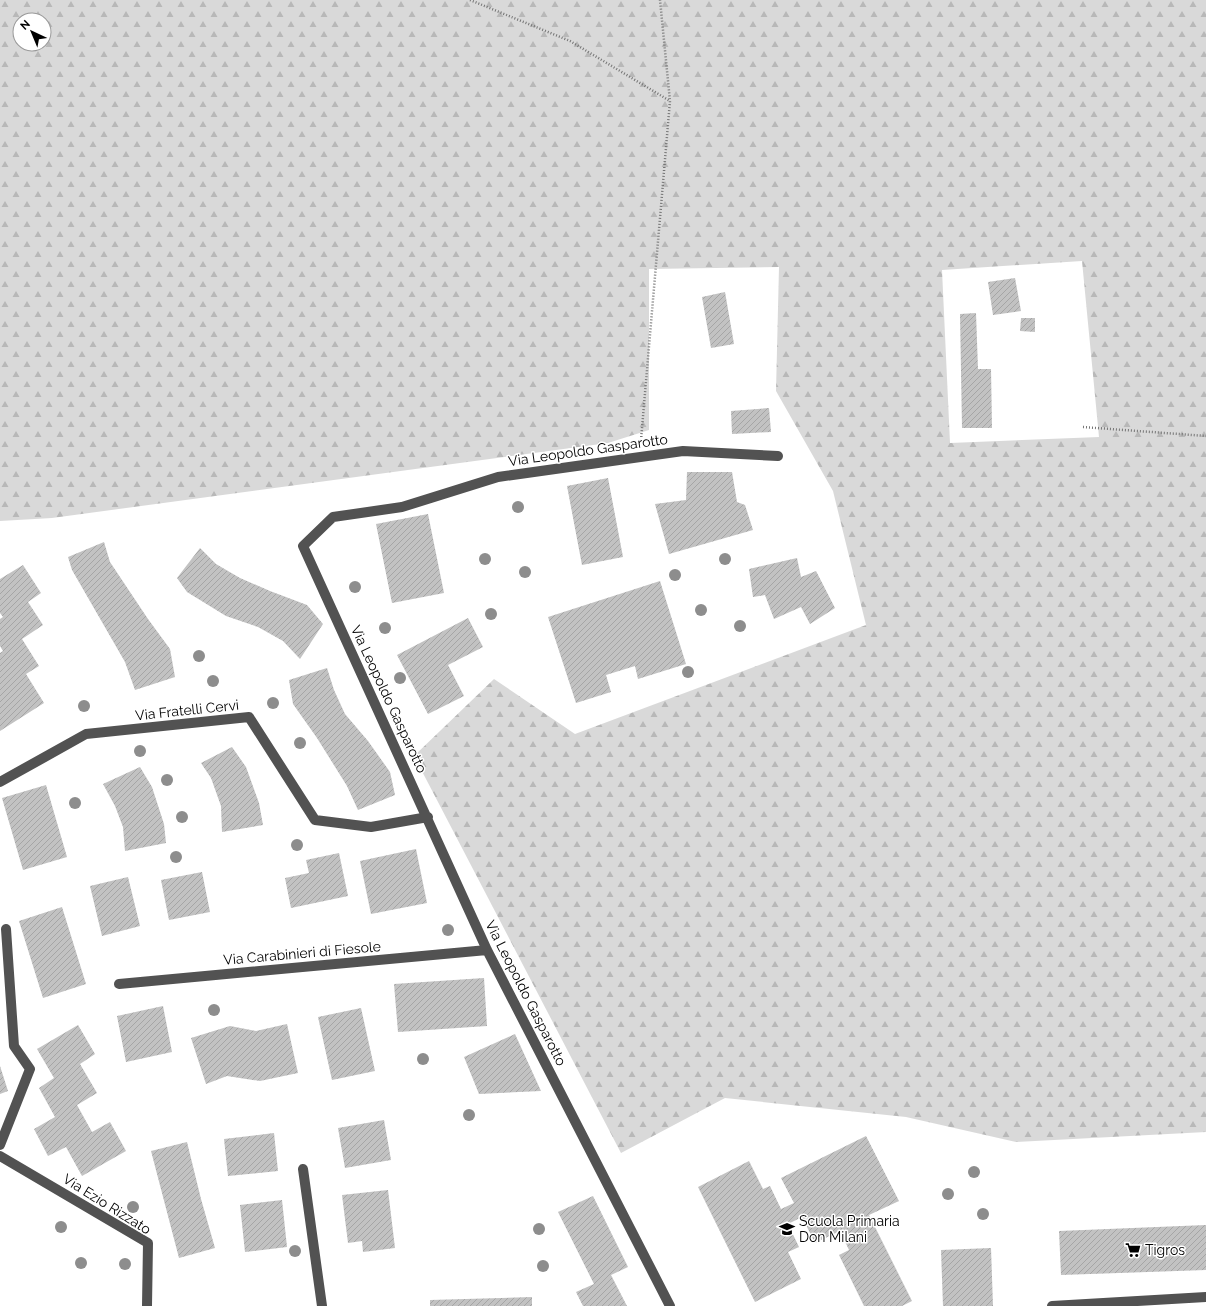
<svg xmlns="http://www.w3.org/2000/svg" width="1206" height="1306" font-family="Raleway,sans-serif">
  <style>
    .forest { fill: url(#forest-firs); fill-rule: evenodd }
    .building { fill: url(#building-hatch) }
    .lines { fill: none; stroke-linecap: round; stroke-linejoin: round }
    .path { stroke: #747474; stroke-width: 2.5; stroke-dasharray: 1 2; stroke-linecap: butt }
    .minor { stroke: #525252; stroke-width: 10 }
    .tree { fill: #8d8d8d }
    .labels { text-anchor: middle; stroke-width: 3; stroke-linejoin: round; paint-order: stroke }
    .street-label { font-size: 14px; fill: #000; stroke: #fff }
    .poi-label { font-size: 14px; fill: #000; stroke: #fff; text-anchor: start }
  </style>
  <defs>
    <pattern id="forest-firs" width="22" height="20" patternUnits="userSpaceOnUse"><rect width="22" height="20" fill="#d9d9d9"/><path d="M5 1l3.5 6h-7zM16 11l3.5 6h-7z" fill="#b8b8b8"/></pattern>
    <pattern id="building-hatch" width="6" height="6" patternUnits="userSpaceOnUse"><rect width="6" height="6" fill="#c2c2c2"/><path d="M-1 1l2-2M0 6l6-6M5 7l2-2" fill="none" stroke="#a5a5a5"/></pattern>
  </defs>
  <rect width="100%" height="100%" fill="#fff"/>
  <path class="forest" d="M0 0H1206V1132L1016 1142 906 1117 725 1098 621 1153 414 756 494 679 575 734 866 625 833 491 776 391 779 267 649 269V430L608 443 52 518 0 521ZM20 20H44V44H20ZM1082 261 1099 437 950 443 942 270Z"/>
  <path class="building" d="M1015 278 1021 311 993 315 988 282Z
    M725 292 734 344 711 348 702 297Z
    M976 313 978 369H991L992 428H962L960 314Z
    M1021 318H1035V332L1020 331Z
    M769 408 771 432 732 434 731 411Z
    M687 472H732L737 502 745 505 753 530 669 554 655 504 686 500Z
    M608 478 623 557 582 565 567 486Z
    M428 514 444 593 392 603 376 524Z
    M104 542 110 562 148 619 170 649 175 677 135 690 125 662 72 570 68 557Z
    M200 548 216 564 240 578 270 591 307 605 323 624 300 659 283 641 258 627 226 616 187 592 177 578Z
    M797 558 801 577 816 571 835 608 810 624 801 607 774 619 765 595 753 597 749 569Z
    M23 565 41 593 28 602 43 625 22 639 39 666 26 674 44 703 0 731V653L3 651 0 646V619L3 617 0 613V579Z
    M660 581 686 664 638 679 635 666 606 675 611 692 576 703 548 617Z
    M468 618 483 647 448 665 464 696 428 714 397 655Z
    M327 668 334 690 345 714 368 741 390 772 395 795 358 810 347 786 317 738 293 704 289 680Z
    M232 747 246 767 259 803 263 825 222 832 221 806 211 778 201 763Z
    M140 767 152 787 164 824 166 843 125 851 123 827 115 806 103 784Z
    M46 785 67 857 23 870 2 798Z
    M416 849 427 903 371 914 360 861Z
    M339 853 348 896 291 908 285 878 309 873 306 860Z
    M202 872 210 912 169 920 161 880Z
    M128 877 140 926 102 936 90 886Z
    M62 907 86 984 43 998 19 921Z
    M484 978 487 1026 398 1032 394 984Z
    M163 1006 172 1052 126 1062 117 1016Z
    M361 1008 375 1071 332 1080 318 1017Z
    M287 1024 298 1073 260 1081 227 1076 206 1084 191 1038 230 1026 256 1031Z
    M78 1025 95 1054 80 1064 97 1093 77 1105 92 1132 110 1122 126 1151 82 1176 66 1147 48 1156 34 1129 55 1117 39 1088 54 1078 37 1049Z
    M515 1034 541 1091 479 1094 464 1057Z
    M0 1066 8 1091 0 1094Z
    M384 1120 391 1160 345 1168 338 1128Z
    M274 1133 278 1171 228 1176 224 1139Z
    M866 1136 899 1201 869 1215 912 1301 902 1306H864L839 1255 849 1250 840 1231 815 1243 802 1217 788 1224 799 1247 788 1252 801 1279 755 1302 698 1187 749 1161 763 1189 770 1186 781 1209 794 1203 781 1178Z
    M187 1142 201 1199 215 1248 179 1258 151 1151Z
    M388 1190 395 1248 363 1252 362 1241 348 1243 342 1195Z
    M593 1196 628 1267 611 1275 627 1306H583L576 1292 594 1284 558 1212Z
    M282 1200 287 1247 245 1252 240 1205Z
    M1206 1225V1270L1061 1275 1059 1231Z
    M991 1248 993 1306H943L941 1250Z
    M532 1297V1306H430V1300Z"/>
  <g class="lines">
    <path class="path" d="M470 0 570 41 670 101
      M1083 427 1206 436
      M641 440 670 101 660 0"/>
    <path class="minor" d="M0 782 86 734 249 717 315 820 371 827 428 817
      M119 984 487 950
      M0 1145 30 1069 14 1046 6 929
      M0 1156 148 1243 147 1306
      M303 1169 322 1306
      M670 1306 487 950 303 546 333 517 402 507 498 477 683 451 778 456
      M1052 1306 1206 1297"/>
  </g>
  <g class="tree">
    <circle cx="518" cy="507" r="6"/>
    <circle cx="485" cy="559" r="6"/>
    <circle cx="725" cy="559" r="6"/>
    <circle cx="525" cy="572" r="6"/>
    <circle cx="675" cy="575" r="6"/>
    <circle cx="355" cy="587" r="6"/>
    <circle cx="701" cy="610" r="6"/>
    <circle cx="491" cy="614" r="6"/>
    <circle cx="740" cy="626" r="6"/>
    <circle cx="385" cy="628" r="6"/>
    <circle cx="199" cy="656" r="6"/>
    <circle cx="688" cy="672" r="6"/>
    <circle cx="400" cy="678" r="6"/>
    <circle cx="213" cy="681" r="6"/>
    <circle cx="273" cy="703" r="6"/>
    <circle cx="84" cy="706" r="6"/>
    <circle cx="300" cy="743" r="6"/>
    <circle cx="140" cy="751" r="6"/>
    <circle cx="167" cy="780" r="6"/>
    <circle cx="75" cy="803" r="6"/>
    <circle cx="182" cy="817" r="6"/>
    <circle cx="297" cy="845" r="6"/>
    <circle cx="176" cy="857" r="6"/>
    <circle cx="448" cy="930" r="6"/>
    <circle cx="214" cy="1010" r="6"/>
    <circle cx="423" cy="1059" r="6"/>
    <circle cx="469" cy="1115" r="6"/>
    <circle cx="974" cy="1172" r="6"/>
    <circle cx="948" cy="1194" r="6"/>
    <circle cx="133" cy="1207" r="6"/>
    <circle cx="983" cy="1214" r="6"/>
    <circle cx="61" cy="1227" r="6"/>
    <circle cx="539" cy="1229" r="6"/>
    <circle cx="295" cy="1251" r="6"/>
    <circle cx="81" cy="1263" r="6"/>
    <circle cx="125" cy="1264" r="6"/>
    <circle cx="543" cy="1266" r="6"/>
  </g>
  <defs>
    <symbol id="school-bare" viewBox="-9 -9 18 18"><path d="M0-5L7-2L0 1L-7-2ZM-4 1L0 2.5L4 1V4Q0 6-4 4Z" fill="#000" stroke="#fff" stroke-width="2.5" paint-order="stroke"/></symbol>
    <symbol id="supermarket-bare" viewBox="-9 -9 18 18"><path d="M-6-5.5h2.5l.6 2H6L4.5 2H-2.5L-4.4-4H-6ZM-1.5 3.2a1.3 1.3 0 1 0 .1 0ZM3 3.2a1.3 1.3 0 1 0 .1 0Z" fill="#000" stroke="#fff" stroke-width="2.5" paint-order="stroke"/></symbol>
  </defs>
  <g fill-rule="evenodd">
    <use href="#school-bare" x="776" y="1218" width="22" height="22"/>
    <use href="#supermarket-bare" x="1122" y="1239" width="22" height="22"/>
  </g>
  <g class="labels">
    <g class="street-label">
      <text transform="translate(588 450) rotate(-8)" y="5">Via Leopoldo Gasparotto</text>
      <text transform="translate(389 699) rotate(65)" y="5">Via Leopoldo Gasparotto</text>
      <text transform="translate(187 710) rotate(-6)" y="5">Via Fratelli Cervi</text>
      <text transform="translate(302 953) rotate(-5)" y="5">Via Carabinieri di Fiesole</text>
      <text transform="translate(526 993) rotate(63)" y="5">Via Leopoldo Gasparotto</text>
      <text transform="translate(107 1204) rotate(32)" y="5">Via Ezio Rizzato</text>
    </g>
    <g class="poi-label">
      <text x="799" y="1226">Scuola Primaria<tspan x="799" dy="16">Don Milani</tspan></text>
      <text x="1145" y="1255">Tigros</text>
    </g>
  </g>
  <g transform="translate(32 32) rotate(316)"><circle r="19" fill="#ffffff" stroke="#999999"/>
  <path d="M0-3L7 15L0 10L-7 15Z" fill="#000000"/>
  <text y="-6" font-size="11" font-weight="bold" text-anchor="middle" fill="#000000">N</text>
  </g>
</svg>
